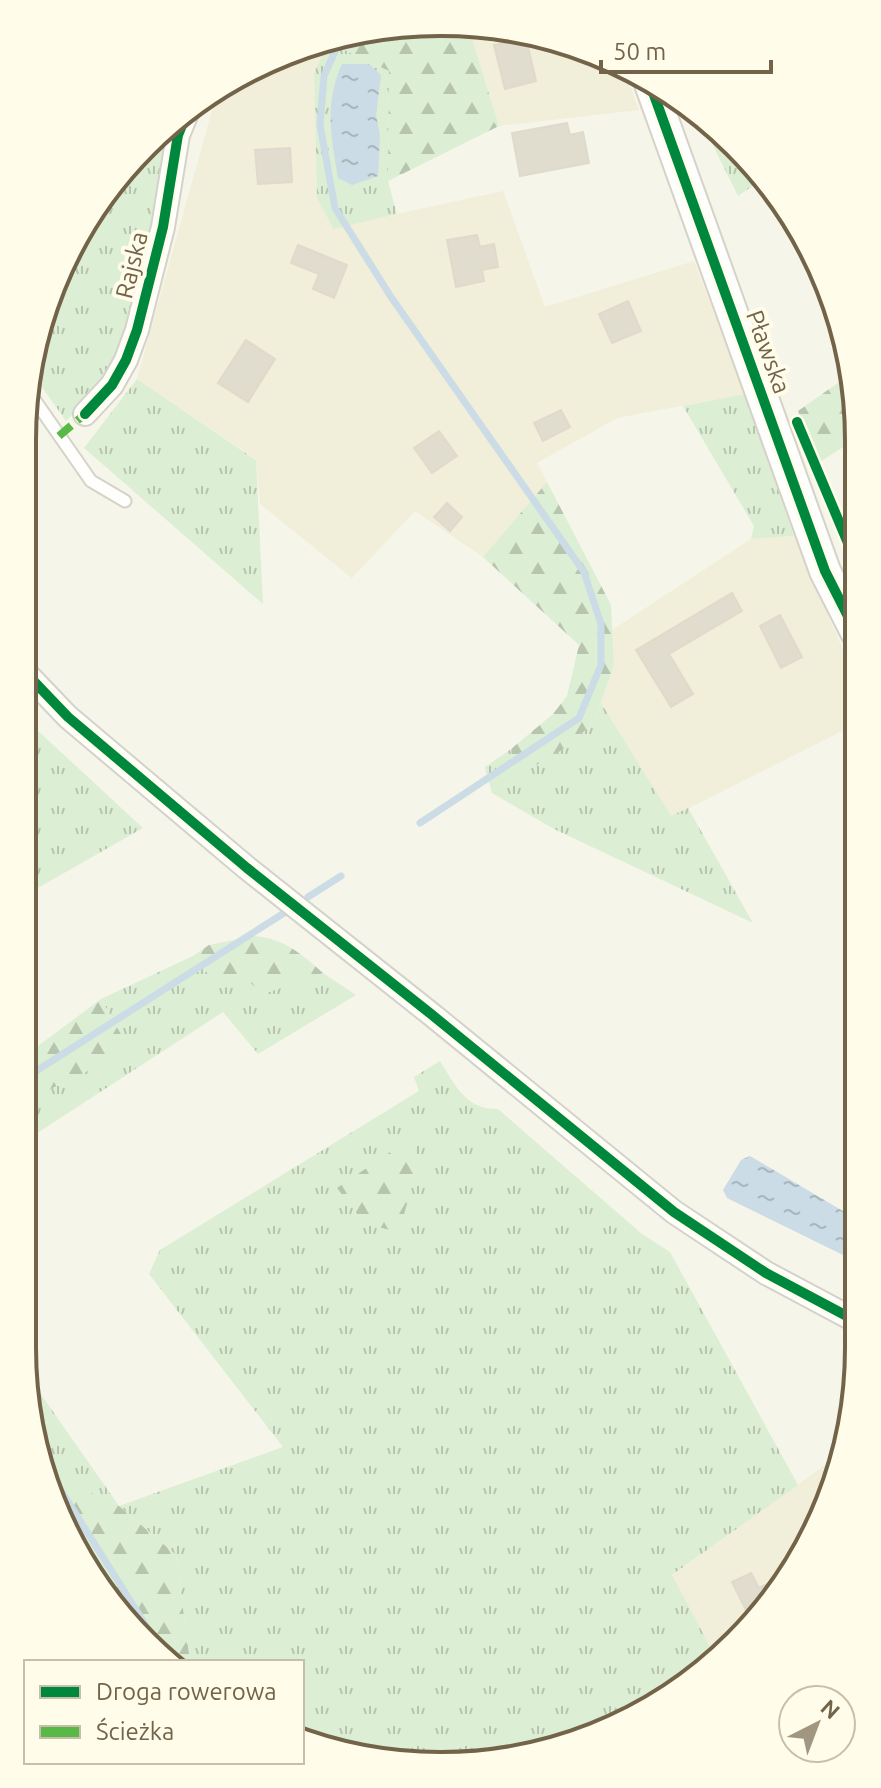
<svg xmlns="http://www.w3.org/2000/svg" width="881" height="1788" font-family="Ubuntu,sans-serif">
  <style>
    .residential { fill: #f1eed9 }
    .grass { fill: url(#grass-tufts) }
    .forest { fill: url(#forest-firs) }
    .water { fill: url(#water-ripples) }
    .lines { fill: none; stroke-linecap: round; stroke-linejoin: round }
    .stream { stroke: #cbdce6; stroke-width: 7 }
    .building { fill: #e0dcce; stroke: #dfdacb; stroke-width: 2 }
    .lane-casing { stroke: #d5d2c7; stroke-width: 15 }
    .street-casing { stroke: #d5d2c7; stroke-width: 26 }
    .secondary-casing { stroke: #d6d2c7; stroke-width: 34 }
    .lane { stroke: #fefefc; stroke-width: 11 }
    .street { stroke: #fefefc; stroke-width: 22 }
    .secondary { stroke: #fefefc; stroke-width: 30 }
    .quiet { stroke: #58b947; stroke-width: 8; stroke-dasharray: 16 8; stroke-linecap: butt }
    .cycleway-casing { stroke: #fffce9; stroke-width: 15 }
    .cycleway { stroke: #00873e; stroke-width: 10 }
    .labels { text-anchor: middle; stroke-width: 8; stroke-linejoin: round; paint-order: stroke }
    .street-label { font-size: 24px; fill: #736449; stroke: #fffce9 }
    .rim { fill: none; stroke: #736449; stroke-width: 4 }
  </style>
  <defs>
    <pattern id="grass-tufts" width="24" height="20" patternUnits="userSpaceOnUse" patternTransform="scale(2)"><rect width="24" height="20" fill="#dceed4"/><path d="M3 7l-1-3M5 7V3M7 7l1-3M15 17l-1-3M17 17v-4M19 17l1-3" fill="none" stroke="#b7c4ae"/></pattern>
    <pattern id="forest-firs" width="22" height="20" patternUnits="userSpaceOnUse" patternTransform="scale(2)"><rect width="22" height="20" fill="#dceed4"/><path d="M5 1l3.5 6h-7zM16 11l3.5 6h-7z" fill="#b7c4ae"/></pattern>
    <pattern id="water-ripples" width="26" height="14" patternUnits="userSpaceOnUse" patternTransform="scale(2)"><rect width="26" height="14" fill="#cbdce6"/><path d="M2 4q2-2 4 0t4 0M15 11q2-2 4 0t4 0" fill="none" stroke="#a9b6bc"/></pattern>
  </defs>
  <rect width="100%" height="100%" fill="#f6f5e9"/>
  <path class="residential" d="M467 23 622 64 639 110 499 126Z
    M328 41 314 73 317 198 332 228 503 191 545 307 694 261 745 394 617 418 537 463 547 482 483 557 415 511 352 578 260 504 256 459 137 379 213 107 220 94 306 44Z
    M794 536 856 680V724L671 817 601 703 614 665 612 630 751 539Z
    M836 1457 816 1532 737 1643 716 1658 672 1576Z"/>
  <path class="grass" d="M349 39 345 50 389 71 388 181 397 214 333 229 317 198 314 73 328 41Z
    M697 113 716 126 763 179 738 196Z
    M177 119 164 154 149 259 121 354 105 381 66 421 33 374 65 256 164 126Z
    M137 379 256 460 263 604 84 448Z
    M745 394 794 536 751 539 754 526 683 406Z
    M601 703 671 816 688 808 753 923 554 829 492 793 485 767 511 749 515 777 567 747 594 722Z
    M23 717 143 828 22 897Z
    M193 956 222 989 246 978 263 994 323 973 356 995 258 1054 223 1012 22 1143V1103L130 1050 101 999Z
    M440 1061C455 1085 466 1110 498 1109L642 1234 670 1252 798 1485 672 1575 716 1658 626 1723 495 1762 358 1758 302 1737V1662H190L176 1555 119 1506 42 1470 26 1373 119 1506 283 1447 149 1274 160 1250 419 1091 414 1077Z"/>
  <path class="forest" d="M467 23 499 126 388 181 389 71 345 50 349 39Z
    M852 373 855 386 856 439 818 463 798 411Z
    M547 482 611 605 614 665 594 722 567 747 515 778 511 749 553 714 567 696 579 645 483 557Z
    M254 936C283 938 302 954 323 973L263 994 246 979 222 989 193 956 209 945Z
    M101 999 130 1050 22 1103V1058Z
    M414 1136 418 1165 399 1232 365 1224 337 1188Z
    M42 1470 119 1506 176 1555 190 1662H176L109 1603 44 1482Z"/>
  <path class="water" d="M342 64H369L381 75 376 115 380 135 378 176 352 185 338 178C331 137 324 104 342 64Z
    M750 1156 858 1220V1235L845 1256 727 1198 723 1190 741 1160Z"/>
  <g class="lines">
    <path class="stream" d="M340 40 324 76 320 125 335 208 391 297 584 572 601 624V665L579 718 420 823
      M308 897 341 876
      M22 1080 284 913
      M40 1457 160 1648"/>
  </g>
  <path class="building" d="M526 38 536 81 505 89 494 45Z
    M567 123 570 135 583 132 589 163 520 176 512 133Z
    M290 148 292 182 258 184 255 150Z
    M477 235 480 247 494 244 498 267 482 270 484 281 456 287 447 240Z
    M298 245 347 265 334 298 313 289 319 274 291 263Z
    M628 301 641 331 612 343 599 314Z
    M246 340 275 359 248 402 218 383Z
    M561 410 570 427 543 441 534 423Z
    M439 431 457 456 432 473 414 448Z
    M447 503 462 517 450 531 434 517Z
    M732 593 742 611 669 654 693 694 671 707 636 650Z
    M780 615 802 657 781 668 760 626Z
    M751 1573 759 1588 785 1575 752 1622 732 1582Z"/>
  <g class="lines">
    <defs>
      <path id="lane" d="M29 392 91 481 125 501"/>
      <path id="street" d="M85 414 112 385 126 360 137 330 163 227 178 135 187 113
        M23 670 68 717 247 868 431 1014 674 1212 766 1273 858 1322"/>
      <path id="secondary" d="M649 81 825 571 856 632"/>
    </defs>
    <use href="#lane" class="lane-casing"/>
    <use href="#street" class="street-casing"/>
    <use href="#secondary" class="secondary-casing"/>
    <use href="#lane" class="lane"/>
    <use href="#street" class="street"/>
    <use href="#secondary" class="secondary"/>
    <path class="quiet" d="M59 436 85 414"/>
    <defs>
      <path id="cycleway" d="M649 81 825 571 856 632
        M85 414 112 385 126 360 137 330 163 227 178 135 187 113
        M797 422 856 562
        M23 670 68 717 247 868 431 1014 674 1212 766 1273 858 1322"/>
    </defs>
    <use href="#cycleway" class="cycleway-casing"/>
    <use href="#cycleway" class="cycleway"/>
  </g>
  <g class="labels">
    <g class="street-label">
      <text transform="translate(132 265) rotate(-76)" y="8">Rajska</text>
      <text transform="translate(768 352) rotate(70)" y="8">Pławska</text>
    </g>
  </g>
  <path d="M0 0H881V1788H0ZM440 36H441A404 404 0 0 1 845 440V1348A404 404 0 0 1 441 1752H440A404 404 0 0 1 36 1348V440A404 404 0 0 1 440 36Z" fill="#fffce9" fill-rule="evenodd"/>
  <path class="rim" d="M440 36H441A404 404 0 0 1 845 440V1348A404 404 0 0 1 441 1752H440A404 404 0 0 1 36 1348V440A404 404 0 0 1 440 36Z"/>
  <rect x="24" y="1660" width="280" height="104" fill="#fffce9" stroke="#c7bfa9" stroke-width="2"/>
  <rect x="40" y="1686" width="40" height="12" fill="#00873e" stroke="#c7bfa9" stroke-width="2"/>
  <text x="96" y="1700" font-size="24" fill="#736449">Droga rowerowa</text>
  <rect x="40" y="1726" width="40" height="12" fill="#58b947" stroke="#c7bfa9" stroke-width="2"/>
  <text x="96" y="1740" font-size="24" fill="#736449">Ścieżka</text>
  <g transform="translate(817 1724) rotate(42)"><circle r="38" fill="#fffce9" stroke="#c7bfa9" stroke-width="2"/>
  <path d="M0-6L14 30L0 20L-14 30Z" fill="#a19781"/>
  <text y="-12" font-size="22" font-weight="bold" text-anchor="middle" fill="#736449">N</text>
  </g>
  <path d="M601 60v12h170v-12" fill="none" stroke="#736449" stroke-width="4"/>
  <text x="613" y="60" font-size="24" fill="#736449" stroke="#fffce9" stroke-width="6" paint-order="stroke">50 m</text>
</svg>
